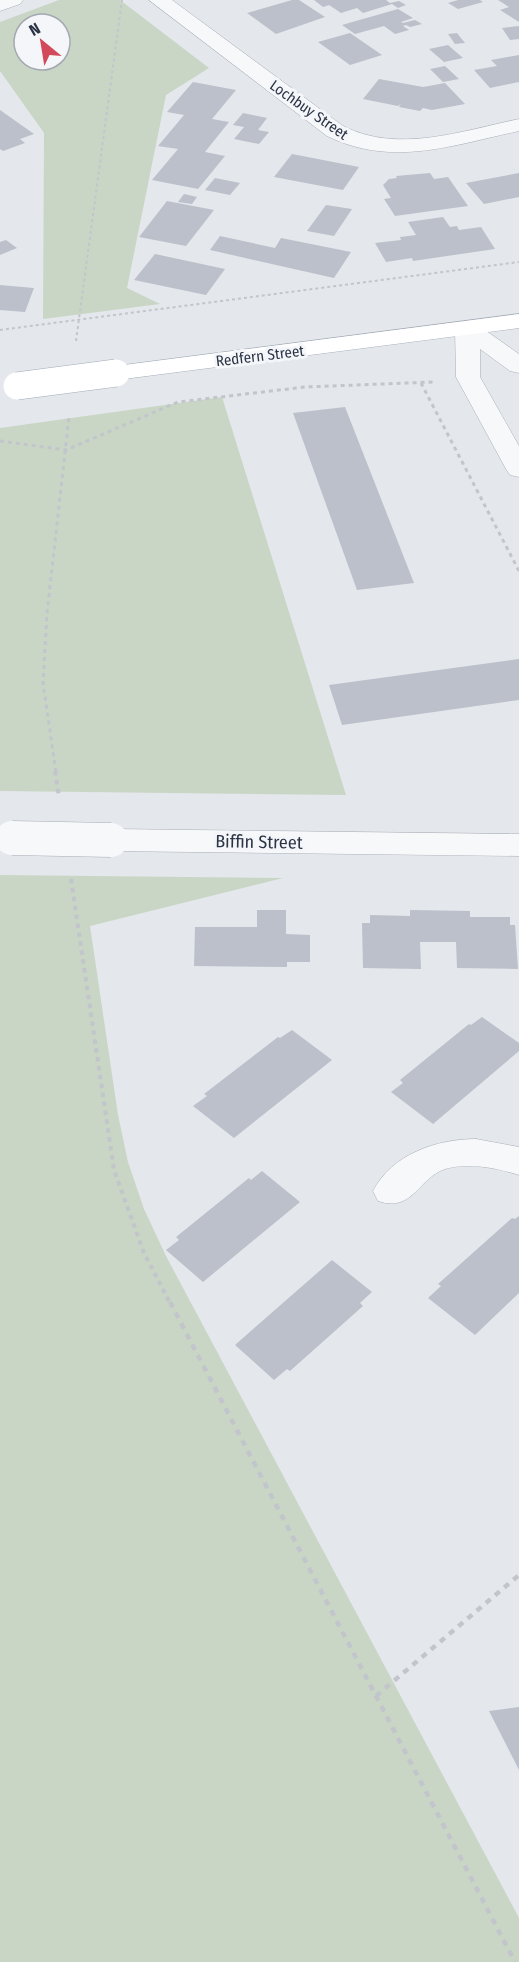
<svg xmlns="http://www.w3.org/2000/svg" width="519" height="1962" font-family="'Fira Sans Condensed',sans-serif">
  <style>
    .green { fill: #c9d6c5; fill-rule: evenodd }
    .building { fill: #bbc0ca }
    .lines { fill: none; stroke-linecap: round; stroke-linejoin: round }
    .minor-casing { stroke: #a9aeb7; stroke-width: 1 }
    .major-casing { stroke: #a3abb8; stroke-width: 1 }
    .path-far3 { stroke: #c2c5cb; stroke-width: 2; stroke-dasharray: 3 3; stroke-linecap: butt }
    .path-far2 { stroke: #c2c5cb; stroke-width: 3; stroke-dasharray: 4 4; stroke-linecap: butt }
    .path-far1 { stroke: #c2c5cb; stroke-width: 4; stroke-dasharray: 4.5 4.5; stroke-linecap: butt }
    .path { stroke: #c2c5cb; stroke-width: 4.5; stroke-dasharray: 6 6; stroke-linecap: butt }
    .minor { fill: #f7f8fa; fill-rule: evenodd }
    .major { fill: #fff; fill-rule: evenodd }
    .minor-bridge-casing { stroke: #a9aeb7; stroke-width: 35; stroke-linecap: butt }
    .major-bridge-casing { stroke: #a3abb8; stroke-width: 28; stroke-linecap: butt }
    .minor-bridge { stroke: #f7f8fa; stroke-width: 34 }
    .major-bridge { stroke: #fff; stroke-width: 27 }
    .labels { text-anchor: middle; stroke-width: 6; stroke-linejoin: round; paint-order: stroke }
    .far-street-label { font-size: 15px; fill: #2b3445; stroke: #f4f6f9 }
    .street-label { font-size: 18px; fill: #2b3445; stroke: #f4f6f9 }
  </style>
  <rect width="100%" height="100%" fill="#e4e7ec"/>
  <path class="green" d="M59 0H120L209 68 166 95 127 288 160 304 43 319 44 133 0 71V22ZM24 24H60V60H24Z
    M222 397 346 795 0 791V428Z
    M0 875 283 878 90 926 118 1115 128 1162 144 1209 166 1256 519 1918V1962H0Z"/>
  <path class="building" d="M292 0H299L325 17 276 34 247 13Z
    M314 0H386L390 3 399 1 406 5 398 8 392 4 363 13 357 8 341 13 329 5 323 7Z
    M458 0H480L483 2 458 9 448 3Z
    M498 0H519V22L500 10 509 7Z
    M398 9 413 18 401 22 403 23 415 20 422 24 410 27 406 25 403 26 409 30 395 34 384 26 355 34 342 25Z
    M519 26V39L510 40 502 28Z
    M350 33 382 55 350 65 318 42Z
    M457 33 465 43 455 44 448 34Z
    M448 45 463 58 444 62 429 49Z
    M519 55V82L490 88 474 70 497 66 491 60Z
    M445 66 459 79 443 82 430 69Z
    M379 79 423 87 445 83 465 104 432 110 423 108 420 111 399 107 401 104 398 106 363 99Z
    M193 82 236 90 212 119 229 122 205 152 225 156 198 189 152 180 178 149 158 146 184 115 167 112Z
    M0 110 34 134 20 139 25 143 3 151 0 149Z
    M243 113 267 118 258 130 269 132 259 144 234 139 244 127 233 125Z
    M292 154 359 167 343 190 274 177Z
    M430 173 434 179 448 177 468 206 395 216 384 199 391 198 383 185 389 179 397 178 396 176Z
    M519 173V197L484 204 466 183Z
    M215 178 240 183 230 195 205 190Z
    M184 194 197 197 192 204 178 202Z
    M167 201 214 210 186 246 139 237Z
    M326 205 352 209 334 236 307 231Z
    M443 217 450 227 457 226 459 230 481 227 495 249 413 261 412 258 386 262 375 243 401 240 400 237 416 235 408 222Z
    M220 236 275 248 281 238 351 252 334 278 210 250Z
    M6 240 17 248 0 255V242Z
    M155 254 225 269 206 295 134 280Z
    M0 285 34 288 25 312 0 310Z
    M345 407 414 583 357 590 293 413Z
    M519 659V700L342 725 329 685Z
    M257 910H286V934L310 935V962H287V967L194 966 195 927H257Z
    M410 910 470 911V917H510V925H515L518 969 457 968 456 942H420L421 969 363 968 362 923H370V915L410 916Z
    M482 1017 519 1043V1051L433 1124 391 1092 403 1083 400 1080 469 1024 471 1025Z
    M292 1030 332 1060 234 1138 193 1106 207 1096 204 1094 278 1037 280 1038Z
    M262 1171 300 1202 203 1282 166 1250 179 1240 176 1237 249 1178 251 1180Z
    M519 1216V1293L475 1335 428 1298 441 1286 438 1284 512 1218 515 1219Z
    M332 1260 372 1292 360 1303 363 1306 290 1371 287 1369 274 1380 235 1345Z
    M519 1707V1770L489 1711Z"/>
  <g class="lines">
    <defs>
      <path id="minor" d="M0 0H23L20 4 0 11Z
        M149 0H172L343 126C398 154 461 131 519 119V131C453 145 392 168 327 136Z
        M467 321 475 323 519 354V373L510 371 480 349V377L519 446V477L510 475 506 469 456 377 455 328 459 323Z
        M111 829 519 834V856L111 851 100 848 95 840 100 832Z
        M476 1139 519 1147V1175C497 1168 468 1162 445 1169 418 1178 413 1213 378 1201L373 1191C392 1154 437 1139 476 1139Z"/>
      <path id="major" d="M519 314V328L116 380 107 378 104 373 107 368 116 366Z"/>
    </defs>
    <use href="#minor" class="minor-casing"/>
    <use href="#major" class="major-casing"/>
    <path class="path-far3" d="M0 330 519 262
      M76 341 122 0"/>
    <path class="path-far2" d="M421 383 519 571
      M0 441 66 450 178 402 305 387 433 382
      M56 772 43 683 47 613 69 417"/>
    <path class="path-far1" d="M55 771 59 797
      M71 879 114 1170 144 1253 170 1303"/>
    <path class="path" d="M170 1302 515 1962
      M376 1696 519 1575"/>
    <use href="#minor" class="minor"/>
    <use href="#major" class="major"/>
    <defs>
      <path id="minor-bridge" d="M12 838 111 840"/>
      <path id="major-bridge" d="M17 386 116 373"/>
    </defs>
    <use href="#minor-bridge" class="minor-bridge-casing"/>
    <use href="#major-bridge" class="major-bridge-casing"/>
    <use href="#minor-bridge" class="minor-bridge"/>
    <use href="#major-bridge" class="major-bridge"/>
  </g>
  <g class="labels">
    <g class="far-street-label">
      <text transform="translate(309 110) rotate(35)" y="5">Lochbuy Street</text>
      <text transform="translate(260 356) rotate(-7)" y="5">Redfern Street</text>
    </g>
    <g class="street-label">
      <text transform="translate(259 842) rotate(1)" y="6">Biffin Street</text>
    </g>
  </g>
  <g transform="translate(42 42) rotate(330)"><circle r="28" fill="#f4f6f9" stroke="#a4a8b1" stroke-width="1.5"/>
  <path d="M0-4.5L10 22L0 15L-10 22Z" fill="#d1495b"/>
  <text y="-9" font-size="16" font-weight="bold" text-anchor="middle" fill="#2b3445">N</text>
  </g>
</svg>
